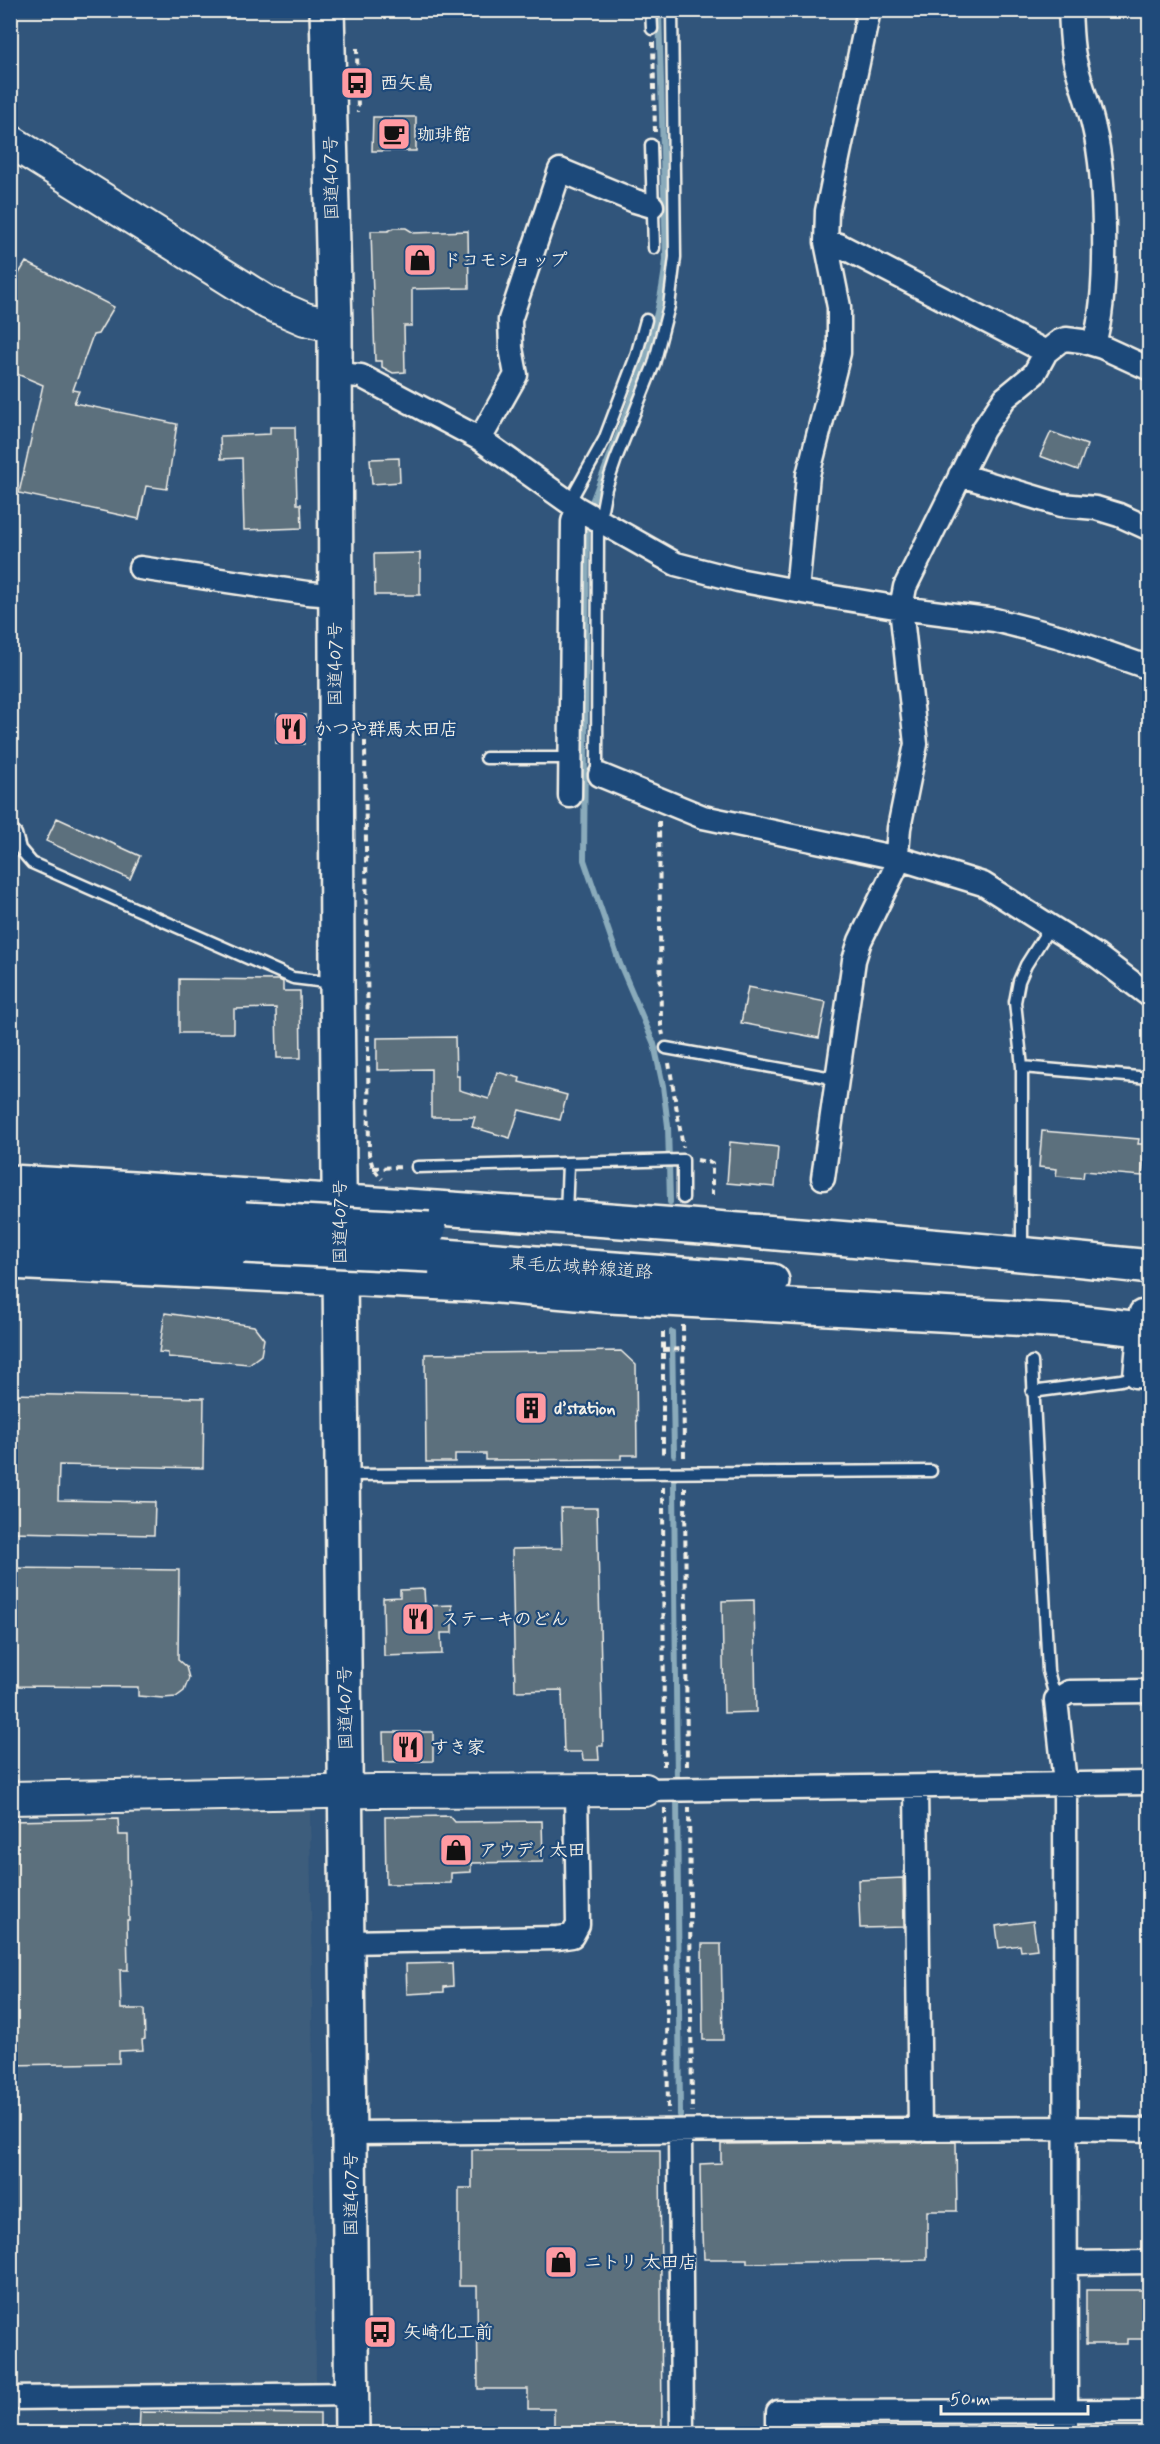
<svg xmlns="http://www.w3.org/2000/svg" width="1160" height="2444" font-family="Mynerve,'Klee One',sans-serif">
  <style>
    .built { fill: #3e5d7c }
    .lines { fill: none; stroke-linecap: round; stroke-linejoin: round }
    .stream { stroke: #8aabbb; stroke-width: 6 }
    .building { fill: #5c6f7d; stroke: #f4f1e8; stroke-width: 1.5 }
    .lane-casing { stroke: #f4f1e8; stroke-width: 15 }
    .street-casing { stroke: #f4f1e8; stroke-width: 27 }
    .secondary-casing { stroke: #f4f1e8; stroke-width: 36 }
    .highway-casing { stroke: #f4f1e8; stroke-width: 38 }
    .path { stroke: #f4f1e8; stroke-width: 4; stroke-dasharray: 6 4.5; stroke-linecap: butt }
    .lane { stroke: #1f4a7a; stroke-width: 10 }
    .street { stroke: #1f4a7a; stroke-width: 22 }
    .secondary { stroke: #1f4a7a; stroke-width: 32 }
    .highway { stroke: #1f4a7a; stroke-width: 33 }
    .highway-bridge-casing { stroke: #f4f1e8; stroke-width: 38; stroke-linecap: butt }
    .highway-bridge { stroke: #1f4a7a; stroke-width: 33 }
    .labels { text-anchor: middle; stroke-width: 4.5; stroke-linejoin: round; paint-order: stroke }
    .poi-label { font-size: 18px; font-weight: bold; fill: #f4f1e8; stroke: #1f4a7a; text-anchor: start }
    .street-label { font-size: 18px; fill: #f4f1e8; stroke: #1f4a7a }
  </style>
  <rect width="100%" height="100%" fill="#31557b"/>
  <filter id="ink" filterUnits="userSpaceOnUse"><feTurbulence type="fractalNoise" baseFrequency=".0167" numOctaves="2"/><feDisplacementMap in="SourceGraphic" scale="12" xChannelSelector="R" yChannelSelector="G"/><feConvolveMatrix kernelMatrix="1 2 1 2 8 2 1 2 1" color-interpolation-filters="sRGB"/></filter>
  <g filter="url(#ink)">
    <path class="built" d="M310 1806 316 2383 11 2386 10 1810Z"/>
    <g class="lines">
      <path class="stream" d="M589 510C620 428 656 348 666 260L659 10
        M587 520 584 860 620 964 654 1044 663 1086 668 1126 670 1202
        M672 1332 674 1455
        M674 1482 677 1784
        M677 1794 680 2115"/>
    </g>
    <path class="building" d="M373 117H416V151H372Z
      M394 228H406L414 233 468 231 469 288 412 289V326H404L405 372 393 373 382 367V361H375L371 231H388Z
      M26 262 114 307 98 334 93 335 73 390 79 391 74 403 177 424 167 489 146 486 139 519 19 493 43 385 10 371V288Z
      M270 427H295L297 504H301L302 528 244 530 242 458 221 459 220 436 270 434Z
      M1051 432 1087 445 1078 470 1040 456Z
      M399 458 400 482 372 484 370 459Z
      M420 553V595H375L374 554Z
      M277 714 305 715 304 744 276 743Z
      M57 818 140 856 130 879 46 841Z
      M179 979 279 980 283 982V991H300L301 1058H277L276 1008 234 1009V1033H179Z
      M748 987 826 1002 819 1038 741 1023Z
      M455 1037 456 1076H459V1090L489 1099 497 1072 520 1078 519 1082 567 1095 560 1120 519 1110 510 1138 472 1127 475 1117H431V1069L377 1070V1038Z
      M1042 1131 1139 1139 1138 1144H1145L1142 1176 1084 1171 1083 1178 1056 1176 1057 1169 1039 1167Z
      M730 1142 778 1147 775 1187 727 1183Z
      M165 1313 254 1326 264 1339 261 1355 249 1364 168 1357V1353L159 1352Z
      M621 1351 636 1365 637 1455H621V1459L486 1460V1454H455V1462H426L425 1354Z
      M10 1394 204 1398 203 1468 59 1465 58 1500 155 1502 154 1535 10 1532Z
      M561 1508H597L603 1746H598L599 1760H583L582 1752H564L562 1690 515 1691 512 1549 562 1548Z
      M10 1568 179 1570 178 1660 186 1667 189 1678 184 1691 176 1697 163 1698 138 1696V1687L10 1686Z
      M424 1589 425 1606 452 1605V1633H441L442 1654 384 1656 383 1598 400 1597V1590Z
      M754 1600 756 1712 724 1713 722 1601Z
      M383 1732H433V1761L384 1762Z
      M450 1816 455 1822 542 1821 543 1862 471 1863V1872L451 1873V1883L386 1884 385 1817Z
      M118 1819 119 1835H128L129 1920H127L128 1970H120L121 2009H144L145 2039 142 2040 143 2050 119 2051V2063L10 2065V1821Z
      M903 1878 904 1927 860 1928 858 1880Z
      M1033 1921 1037 1949 1021 1951 1020 1945 999 1948 996 1926Z
      M702 1944H721L723 2040H703Z
      M452 1963 453 1986 444 1987V1992L407 1994 406 1964Z
      M956 2142 957 2211H927V2260L747 2263V2259H704L703 2233H701L700 2164 721 2163V2144Z
      M472 2150H660L662 2433H554V2409H528V2389H478L477 2286H459V2188H472Z
      M1086 2290H1146L1147 2339H1127V2344H1086Z
      M140 2412 320 2414V2433H139Z"/>
    <g class="lines">
      <defs>
        <path id="lane" d="M651 10 652 29
          M651 145 654 248
          M569 503 604 440 636 356 646 320
          M486 758H570
          M600 775 597 767 598 530 606 488 616 459 654 364 669 306 675 257 672 10
          M10 828 16 834 20 849 32 863 293 978 334 983
          M666 1048 838 1079
          M1022 1067 1150 1078
          M417 1167 683 1160V1198
          M566 1213 568 1164
          M1022 1249V1067L1015 1002 1019 981 1026 965 1050 927
          M1032 1362 1048 1671 1056 1700
          M1032 1392 1121 1380 1135 1376
          M347 1475 931 1471"/>
        <path id="street" d="M1070 10C1071 26 1071 42 1074 56 1079 81 1089 104 1094 128 1106 177 1109 296 1094 343
          M826 242 839 245 1046 352
          M334 374 361 376 480 439 577 508 676 564 738 580 797 591 901 608 995 620 1061 637 1150 668
          M480 439 516 375 511 348 510 320 560 170 635 201 652 206
          M960 475 1061 505 1096 508 1119 515 1150 529
          M140 568 307 593 334 595
          M797 591 808 475 839 353V307L826 242 827 211 869 10
          M600 775 703 817 898 858 983 884 1097 956 1150 996
          M570 796 573 522 577 508
          M823 1178 854 960 860 941 896 867 899 828 916 744 901 608 905 587 983 430 1005 398 1034 374 1046 352 1060 341 1066 339 1082 341 1102 347 1150 369
          M1141 1312 1135 1376 1150 1377
          M916 1787 920 2130
          M645 1790 1150 1783
          M348 1942 558 1938 572 1936 578 1925 576 1791
          M680 2132 682 2434
          M350 2133 1065 2128 1150 2130
          M1066 2263 1150 2262
          M10 2398 353 2394
          M778 2434V2412L1150 2411
          M1066 2434 1065 1783 1056 1700 1069 1692 1150 1691"/>
        <path id="secondary" d="M10 141 268 303 305 319 335 326
          M10 1798 376 1791 645 1790"/>
        <path id="highway" d="M327 10 335 326 337 983 352 2434
          M10 1182C246 1195 480 1210 715 1228 860 1240 1005 1251 1150 1267
          M10 1210 245 1219
          M10 1235 244 1246
          M430 1255 772 1281
          M10 1262 487 1285 610 1296 1067 1321 1150 1330"/>
      </defs>
      <use href="#lane" class="lane-casing"/>
      <use href="#street" class="street-casing"/>
      <use href="#secondary" class="secondary-casing"/>
      <use href="#highway" class="highway-casing"/>
      <path class="path" d="M653 42 655 133
        M357 48 358 112
        M365 741 369 1154 373 1168 382 1179
        M659 821 661 1026 663 1035
        M669 1063 683 1147
        M697 1160 712 1163V1195
        M373 1168 404 1167
        M683 1325 684 1458
        M663 1332V1458
        M663 1350 683 1349
        M663 1487 664 1770
        M685 1487 687 1770
        M689 1807 692 2112
        M665 1808 668 2113"/>
      <use href="#lane" class="lane"/>
      <use href="#street" class="street"/>
      <use href="#secondary" class="secondary"/>
      <use href="#highway" class="highway"/>
      <defs>
        <path id="highway-bridge" d="M245 1219 429 1229
          M244 1246 430 1255"/>
      </defs>
      <use href="#highway-bridge" class="highway-bridge-casing"/>
      <use href="#highway-bridge" class="highway-bridge"/>
    </g>
  </g>
  <defs>
    <symbol id="bus-square" viewBox="-11 -11 22 22"><rect x="-9" y="-9" width="18" height="18" rx="4" fill="#ff9aa2" stroke="#1f4a7a"/><path d="M-5-6H5V4H4V6H2V4H-2V6H-4V4H-5ZM-3.5-4V0h7V-4ZM-3.5 1.2v1.5H-2V1.2ZM2 1.2v1.5H3.5V1.2Z" fill="#111"/></symbol>
    <symbol id="cafe-square" viewBox="-11 -11 22 22"><rect x="-9" y="-9" width="18" height="18" rx="4" fill="#ff9aa2" stroke="#1f4a7a"/><path d="M-5.5-4.5H6V0H3Q3 3.5 0 3.5H-2.5Q-5.5 3.5-5.5 0ZM3-3.2v2h1.7v-2ZM-6 4.5H4V6H-6Z" fill="#111"/></symbol>
    <symbol id="shop-square" viewBox="-11 -11 22 22"><rect x="-9" y="-9" width="18" height="18" rx="4" fill="#ff9aa2" stroke="#1f4a7a"/><path d="M-5-2.5h2.3a2.7 3.5 0 0 1 5.4 0H5L5.5 6h-11ZM-1.5-2.5h3a1.5 2.3 0 0 0-3 0Z" fill="#111"/></symbol>
    <symbol id="restaurant-square" viewBox="-11 -11 22 22"><rect x="-9" y="-9" width="18" height="18" rx="4" fill="#ff9aa2" stroke="#1f4a7a"/><path d="M-5-6h1v4h1v-4h1v4h1v-4h1v5L-1.5 .5V6h-2V.5L-5-1ZM5-6V6H3V1.5H1.5Q1.5-4 5-6Z" fill="#111"/></symbol>
    <symbol id="building-square" viewBox="-11 -11 22 22"><rect x="-9" y="-9" width="18" height="18" rx="4" fill="#ff9aa2" stroke="#1f4a7a"/><path d="M-4-6H4V6H1V3H-1V6H-4ZM-2.5-4.3h1.7v1.8h-1.7ZM.8-4.3h1.7v1.8H.8ZM-2.5-1h1.7V.8h-1.7ZM.8-1h1.7V.8H.8Z" fill="#111"/></symbol>
  </defs>
  <g fill-rule="evenodd">
    <use href="#bus-square" x="338" y="64" width="38" height="38"/>
    <use href="#cafe-square" x="375" y="115" width="38" height="38"/>
    <use href="#shop-square" x="401" y="241" width="38" height="38"/>
    <use href="#restaurant-square" x="272" y="710" width="38" height="38"/>
    <use href="#building-square" x="512" y="1389" width="38" height="38"/>
    <use href="#restaurant-square" x="399" y="1600" width="38" height="38"/>
    <use href="#restaurant-square" x="389" y="1728" width="38" height="38"/>
    <use href="#shop-square" x="437" y="1831" width="38" height="38"/>
    <use href="#shop-square" x="542" y="2243" width="38" height="38"/>
    <use href="#bus-square" x="361" y="2313" width="38" height="38"/>
  </g>
  <g class="labels">
    <g class="poi-label">
      <text x="380" y="89">西矢島</text>
      <text x="417" y="140">珈琲館</text>
      <text x="443" y="266">ドコモショップ</text>
      <text x="314" y="735">かつや群馬太田店</text>
      <text x="554" y="1414">d’station</text>
      <text x="441" y="1625">ステーキのどん</text>
      <text x="431" y="1753">すき家</text>
      <text x="479" y="1856">アウディ太田</text>
      <text x="584" y="2268">ニトリ 太田店</text>
      <text x="403" y="2338">矢崎化工前</text>
    </g>
    <g class="street-label">
      <text transform="translate(331 178) rotate(-91)" y="6">国道407号</text>
      <text transform="translate(335 664) rotate(-90)" y="6">国道407号</text>
      <text transform="translate(340 1222) rotate(-90)" y="6">国道407号</text>
      <text transform="translate(581 1267) rotate(4)" y="6">東毛広域幹線道路</text>
      <text transform="translate(345 1708) rotate(-91)" y="6">国道407号</text>
      <text transform="translate(351 2194) rotate(-90)" y="6">国道407号</text>
    </g>
  </g>
  <rect width="1160" height="2444" fill="none" stroke="#1f4a7a" stroke-width="36"/>
  <rect x="18" y="18" width="1124" height="2408" fill="none" stroke="#f4f1e8" stroke-width="2" filter="url(#ink)"/>
  <path d="M941 2405v9h147v-9" fill="none" stroke="#f4f1e8" stroke-width="3"/>
  <text x="950" y="2405" font-size="18" fill="#f4f1e8" stroke="#1f4a7a" stroke-width="4.5" paint-order="stroke">50 m</text>
</svg>
